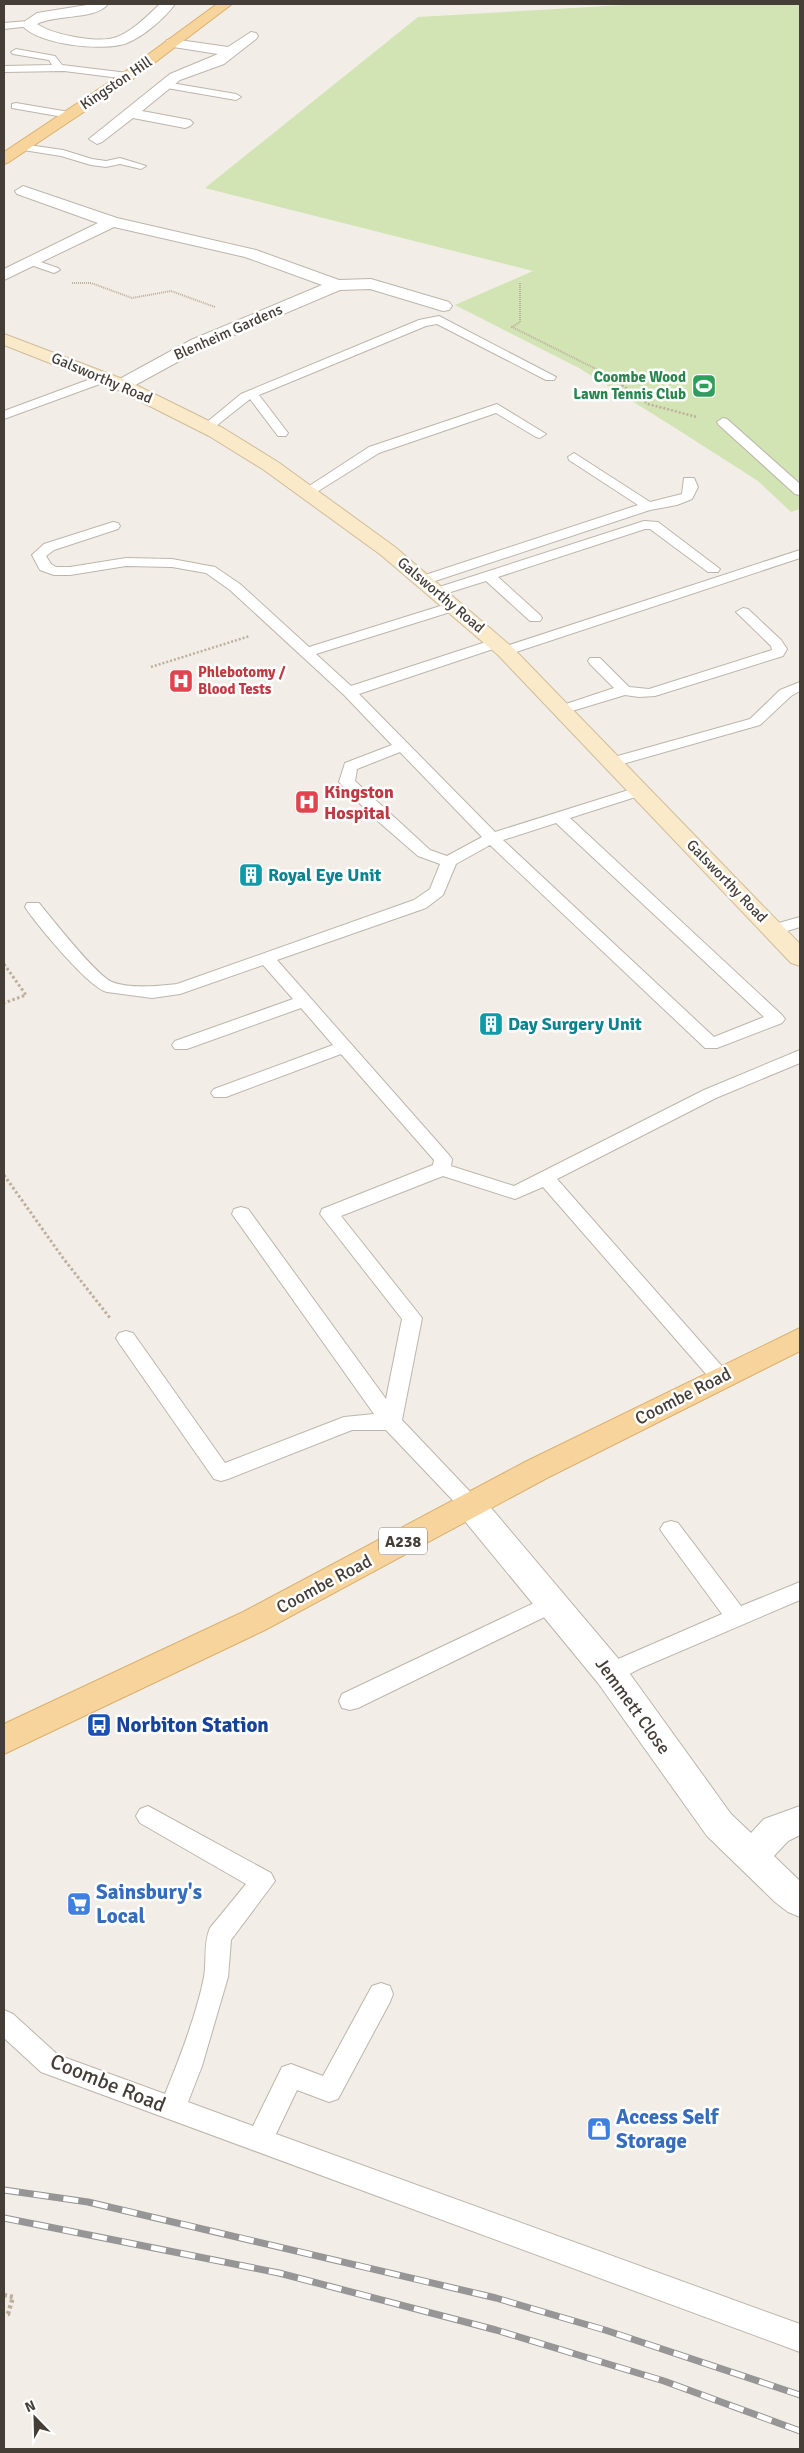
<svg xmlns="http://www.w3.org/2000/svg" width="804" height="2453" font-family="Signika,sans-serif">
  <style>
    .green { fill: #d2e4b3 }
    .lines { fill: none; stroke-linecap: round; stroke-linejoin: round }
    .lane-casing { stroke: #bdb5ab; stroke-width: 2 }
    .street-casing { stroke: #bdb5ab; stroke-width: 2 }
    .secondary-casing { stroke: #cfbc9a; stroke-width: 2 }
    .primary-casing { stroke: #dbb06d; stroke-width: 2 }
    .path-far3 { stroke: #beaf9d; stroke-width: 2; stroke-dasharray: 1 1; stroke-linecap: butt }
    .path-far2 { stroke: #beaf9d; stroke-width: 2.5; stroke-dasharray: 2 2; stroke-linecap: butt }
    .path-far1 { stroke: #beaf9d; stroke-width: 3; stroke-dasharray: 2.5 2.5; stroke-linecap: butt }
    .path { stroke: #beaf9d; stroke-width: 4.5; stroke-dasharray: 3 3; stroke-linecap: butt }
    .lane { fill: #fff; fill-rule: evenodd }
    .street { fill: #fff; fill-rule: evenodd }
    .secondary { fill: #faeac9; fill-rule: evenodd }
    .primary { fill: #f7d49c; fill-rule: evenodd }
    .rail-casing { stroke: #969696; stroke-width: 7 }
    .rail { stroke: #fff; stroke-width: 5; stroke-dasharray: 15; stroke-linecap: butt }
    .labels { text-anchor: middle; stroke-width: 5; stroke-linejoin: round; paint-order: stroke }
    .far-street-label { font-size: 15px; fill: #453e37; stroke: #fff }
    .far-leisure-label { font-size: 15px; font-weight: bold; fill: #27864d; stroke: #fff; text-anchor: end }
    .far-health-label { font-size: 15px; font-weight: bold; fill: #be3a42; stroke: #fff; text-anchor: start }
    .shield { fill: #fff; stroke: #7d7873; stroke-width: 1 }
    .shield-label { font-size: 16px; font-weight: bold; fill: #453e37 }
    .health-label { font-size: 18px; font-weight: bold; fill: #be3a42; stroke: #fff; text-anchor: start }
    .culture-label { font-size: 18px; font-weight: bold; fill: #0d838f; stroke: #fff; text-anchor: start }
    .street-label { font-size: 18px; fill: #453e37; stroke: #fff }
    .near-transit-label { font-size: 21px; font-weight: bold; fill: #164399; stroke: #fff; text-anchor: start }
    .near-shop-label { font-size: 21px; font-weight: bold; fill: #366cbe; stroke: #fff; text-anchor: start }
    .near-street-label { font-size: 21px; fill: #453e37; stroke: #fff }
  </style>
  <rect width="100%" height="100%" fill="#f2eee7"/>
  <path class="green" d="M641 4H800V509L791 512 758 481 672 426 579 368 455 305 533 271 205 188 418 17Z"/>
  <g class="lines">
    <defs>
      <path id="lane" d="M28 21 33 24 31 26 4 29V23Z
        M16 49 55 56 62 65 128 73 133 76 128 79 64 71 4 72V66L52 65 49 60 13 54 11 52Z
        M165 82 236 94 241 97 236 100 161 87 160 85Z
        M16 103 69 112 74 115 69 118 12 108V104Z
        M21 144 63 150 92 159 106 161 120 158 146 166 141 169 120 164 106 167 91 165 61 156 17 149 16 147Z
        M32 259 58 268 60 270 54 273 28 264 26 262Z
        M439 316 556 377 554 380H546L437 324 426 326 259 395 288 433 286 436H278L250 399 211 430 207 431 201 427 241 394 419 320Z
        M104 374 110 378 108 381 4 419V411Z
        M497 404 546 434 540 438 536 437 496 413 379 453 312 495H302L300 492 369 447Z
        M723 418 727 419 800 484V495L795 494 719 425 717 422Z
        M574 453 650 502 682 494 684 478H694L698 487 692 499 677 505 650 510 429 583H419L417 580 419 577 638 505 569 460 568 457Z
        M644 521 658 522 720 569 718 572H708L650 529H645L498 577 540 615 542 618 540 621H530L486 581 438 596 431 592 433 589Z
        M113 522 118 523 120 526 118 529 54 550 46 556 51 564 56 567H70L126 558 172 559 215 567 240 584 309 647 450 603H460L462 606 460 609 316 654 351 686 492 640H502L504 643 502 646 359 694 495 832 635 788H645L648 791 645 794 570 818 782 1015 785 1019 782 1023 717 1048H705L490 845 456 864 443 895 426 908 277 960 449 1155 452 1159 451 1166 514 1186 704 1090 800 1050V1063L716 1098 557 1179 727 1372 730 1377 727 1382 720 1384 713 1382 543 1187 515 1199 443 1176 341 1216 422 1318 402 1420 477 1499 480 1505 477 1511 470 1513 463 1511 386 1430H352L228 1479 221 1481 214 1479 119 1343 116 1338 119 1333 126 1331 133 1333 225 1463 344 1417 374 1414 232 1214 234 1209 241 1207 248 1209 386 1399 402 1319 320 1214 322 1209 433 1165 434 1160 341 1054 226 1097H214L211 1093 214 1089 333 1045 301 1008 187 1049H175L172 1045 175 1041 293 999 263 965 180 994 152 998 107 992C89 988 37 925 25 907L27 903H39C53 920 96 975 112 982 129 989 160 986 177 984L414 900 430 889 440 864 418 856 372 816 339 782 345 763 392 745 344 695 230 590 206 573 172 567 126 566 70 575H54L40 570 32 555 44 544ZM400 752 482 837 447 856 430 850 355 781 357 769ZM556 823 764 1017 714 1037 503 840Z
        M800 550V558L510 654H500L498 651 500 648Z
        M743 608 748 609 781 640 787 649 783 656 655 696 639 697 625 695 562 714 555 710 557 707 614 688 590 664 588 661 590 658H600L629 687 649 689 772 650 771 646 736 612Z
        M800 682V691L791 696 760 725 612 767 604 762 607 759 750 719 780 690Z
        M800 917V927L774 935 768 934 766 930 768 926Z
        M671 1521 678 1523 741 1606 800 1582V1600L641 1668C628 1674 616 1684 602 1680L599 1673 602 1666 722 1614 664 1535 660 1529 664 1523Z
        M553 1594 561 1597 564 1603 561 1609 358 1708 350 1710 342 1708 339 1701 342 1694Z
        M148 1806 271 1873 275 1881 231 1940 228 1977 202 2066 188 2102 253 2126 282 2067 291 2064 323 2076 372 1986 381 1983 390 1986 393 1994 390 2002 338 2099 329 2102 297 2090 276 2134 800 2324V2352L41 2072 4 2038V2010L13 2014 58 2055 165 2094C179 2060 197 2013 204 1977 207 1961 203 1944 210 1928L246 1884 140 1823 136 1816 140 1809Z"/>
      <path id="street" d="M93 4H108C96 20 56 14 37 24 53 35 99 44 117 37 133 31 148 15 160 4H175C165 18 144 36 127 43 104 52 36 45 21 24L37 13Z
        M251 32 256 33 258 36 256 39 224 64 180 80 142 111 190 120 193 123 190 126 185 128 133 118 102 142 97 144 89 139 170 74 218 54 167 46 165 43 167 40 172 39 228 47Z
        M23 186 117 218 256 250 339 280 371 279 449 302 452 306 449 310 443 311 370 289 340 290 203 348 128 389H116L113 385 116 381 191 340 322 285 245 257 114 227 4 280V269L98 223 17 194 15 191Z
        M470 1493 481 1496 622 1663 731 1814 751 1833 764 1819 800 1806V1835L788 1841 774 1856 800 1881V1917L788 1912 775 1902 707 1836 598 1683 459 1514 455 1505 459 1496Z"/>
      <path id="secondary" d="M4 334 128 381 223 428 278 462 395 547 512 647 800 944V966L791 963 498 655 381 555 264 470 209 436 116 389 4 345Z"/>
      <path id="primary" d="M217 4H232L133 79 9 162 4 164V152L123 73Z
        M800 1328V1351L547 1478 265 1630 4 1754V1724L243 1612 525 1462Z"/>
    </defs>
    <use href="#lane" class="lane-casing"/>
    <use href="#street" class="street-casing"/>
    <use href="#secondary" class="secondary-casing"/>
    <use href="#primary" class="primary-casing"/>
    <path class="path-far3" d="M72 283H91L132 298 171 291 215 307
      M520 283V322L512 327 606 374 623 386"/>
    <path class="path-far2" d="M622 385 648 404 697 417
      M151 667 250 636"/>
    <path class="path-far1" d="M4 964 26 995 4 1003
      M4 1175 63 1258 110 1318"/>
    <path class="path" d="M4 2295 13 2297 8 2314H4"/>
    <use href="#lane" class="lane"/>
    <use href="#street" class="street"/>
    <use href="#secondary" class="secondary"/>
    <use href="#primary" class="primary"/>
    <defs>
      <path id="rail" d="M4 2190 88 2202 496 2298 605 2330 800 2395
        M4 2218 279 2273 496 2330 664 2381 800 2431"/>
    </defs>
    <use href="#rail" class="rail-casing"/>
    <use href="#rail" class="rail"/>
  </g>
  <defs>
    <symbol id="stadium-square" viewBox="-11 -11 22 22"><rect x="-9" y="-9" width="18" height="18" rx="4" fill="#2e9e5b" stroke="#fff"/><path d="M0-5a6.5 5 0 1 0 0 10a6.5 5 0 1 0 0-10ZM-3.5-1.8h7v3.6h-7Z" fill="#fff"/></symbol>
    <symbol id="hospital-square" viewBox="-11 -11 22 22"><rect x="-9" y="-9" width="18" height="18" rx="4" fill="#e0444e" stroke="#fff"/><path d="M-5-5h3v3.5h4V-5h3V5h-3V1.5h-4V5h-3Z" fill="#fff"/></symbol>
    <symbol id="building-square" viewBox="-11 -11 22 22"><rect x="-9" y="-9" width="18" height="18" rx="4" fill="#0f9aa8" stroke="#fff"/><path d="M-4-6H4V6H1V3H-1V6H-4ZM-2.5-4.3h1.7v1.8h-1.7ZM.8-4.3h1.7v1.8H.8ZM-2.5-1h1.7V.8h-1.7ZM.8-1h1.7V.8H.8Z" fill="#fff"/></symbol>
    <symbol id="bus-square" viewBox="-11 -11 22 22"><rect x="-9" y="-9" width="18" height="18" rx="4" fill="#1a4fb4" stroke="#fff"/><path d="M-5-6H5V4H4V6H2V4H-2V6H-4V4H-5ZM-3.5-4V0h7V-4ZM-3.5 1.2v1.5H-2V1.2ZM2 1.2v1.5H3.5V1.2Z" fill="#fff"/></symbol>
    <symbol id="supermarket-square" viewBox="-11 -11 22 22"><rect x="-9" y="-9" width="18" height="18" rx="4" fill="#3f7fe0" stroke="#fff"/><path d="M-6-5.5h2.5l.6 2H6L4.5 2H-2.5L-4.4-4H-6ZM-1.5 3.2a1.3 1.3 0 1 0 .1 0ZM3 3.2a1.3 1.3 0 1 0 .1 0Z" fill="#fff"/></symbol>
    <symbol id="shop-square" viewBox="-11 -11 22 22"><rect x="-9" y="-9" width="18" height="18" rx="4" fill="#3f7fe0" stroke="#fff"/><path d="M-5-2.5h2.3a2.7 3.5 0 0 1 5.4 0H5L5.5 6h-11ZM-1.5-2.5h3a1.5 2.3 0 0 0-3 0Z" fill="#fff"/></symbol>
  </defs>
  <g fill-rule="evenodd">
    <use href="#stadium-square" x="690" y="372" width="28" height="28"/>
    <use href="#hospital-square" x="167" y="667" width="28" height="28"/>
    <use href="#hospital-square" x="293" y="788" width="28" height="28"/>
    <use href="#building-square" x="237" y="861" width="28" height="28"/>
    <use href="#building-square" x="477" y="1010" width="28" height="28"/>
    <use href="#bus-square" x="85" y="1711" width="28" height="28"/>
    <use href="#supermarket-square" x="65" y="1890" width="28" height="28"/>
    <use href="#shop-square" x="585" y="2115" width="28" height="28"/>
  </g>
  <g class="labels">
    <g class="far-street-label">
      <text transform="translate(116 83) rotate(-34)" y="5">Kingston Hill</text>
      <text transform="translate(228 332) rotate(-24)" y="5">Blenheim Gardens</text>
      <text transform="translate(102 378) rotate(23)" y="5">Galsworthy Road</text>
      <text transform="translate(441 595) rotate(40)" y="5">Galsworthy Road</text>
      <text transform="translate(727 881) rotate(46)" y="5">Galsworthy Road</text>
    </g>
    <g class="far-leisure-label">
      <text x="686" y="382">Coombe Wood<tspan x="686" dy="17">Lawn Tennis Club</tspan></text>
    </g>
    <g class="far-health-label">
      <text x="198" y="677">Phlebotomy /<tspan x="198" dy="17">Blood Tests</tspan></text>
    </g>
    <rect class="shield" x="379" y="1527.5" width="48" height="27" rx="4"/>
    <g class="shield-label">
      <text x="403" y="1547">A238</text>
    </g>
    <g class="health-label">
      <text x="324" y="798">Kingston<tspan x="324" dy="21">Hospital</tspan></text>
    </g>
    <g class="culture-label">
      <text x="268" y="881">Royal Eye Unit</text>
      <text x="508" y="1030">Day Surgery Unit</text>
    </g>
    <g class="street-label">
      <text transform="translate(683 1396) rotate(-27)" y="6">Coombe Road</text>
      <text transform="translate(324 1584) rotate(-28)" y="6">Coombe Road</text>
      <text transform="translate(633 1706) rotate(54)" y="6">Jemmett Close</text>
    </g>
    <g class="near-transit-label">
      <text x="116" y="1732">Norbiton Station</text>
    </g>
    <g class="near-shop-label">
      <text x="96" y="1899">Sainsbury's<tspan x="96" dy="24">Local</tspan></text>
      <text x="616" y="2124">Access Self<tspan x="616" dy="24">Storage</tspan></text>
    </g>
    <g class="near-street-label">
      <text transform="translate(108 2083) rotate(22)" y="7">Coombe Road</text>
    </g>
  </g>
  <rect width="804" height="2453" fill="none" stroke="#453e37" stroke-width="10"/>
  <g transform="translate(35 2418) rotate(337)" stroke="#ffffff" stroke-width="4" paint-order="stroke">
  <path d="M0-4L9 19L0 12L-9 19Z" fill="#453e37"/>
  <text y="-8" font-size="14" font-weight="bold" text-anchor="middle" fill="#453e37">N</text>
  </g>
</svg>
